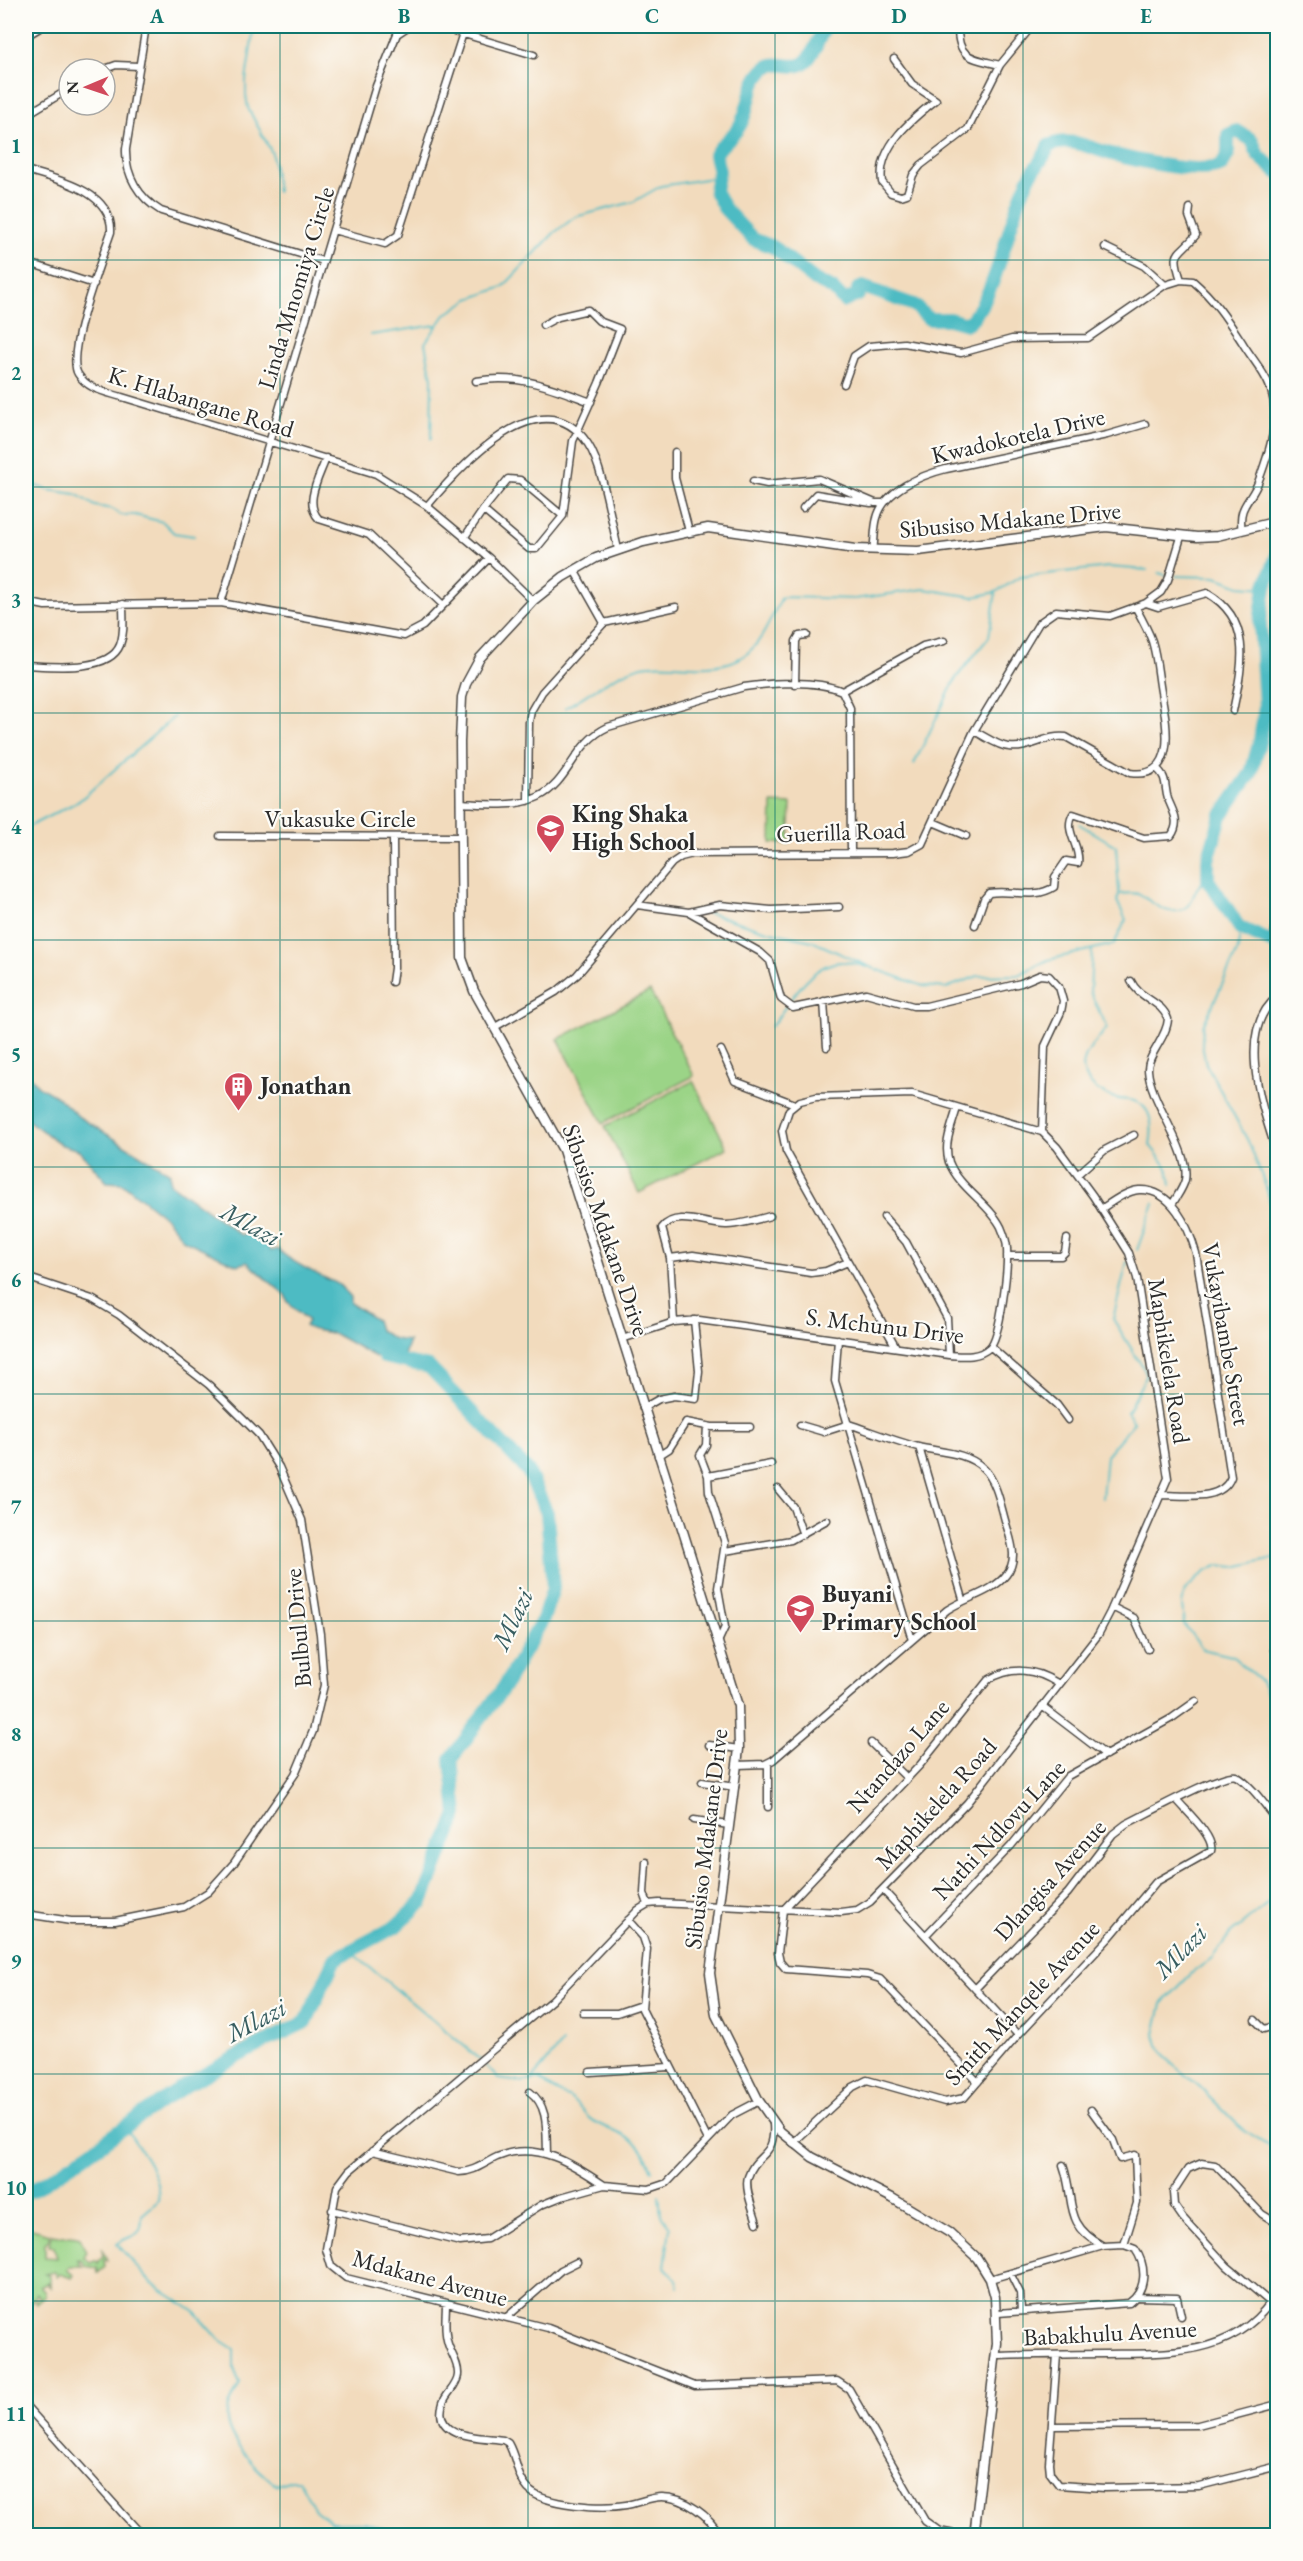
<svg xmlns="http://www.w3.org/2000/svg" width="1303" height="2561" font-family="'EB Garamond',serif">
  <style>
    .green { fill: #9bd487; stroke: #638059; stroke-width: 1.5 }
    .water { fill: #4dbbc3; stroke: #3c7377; stroke-width: 1.5 }
    .lines { fill: none; stroke-linecap: round; stroke-linejoin: round }
    .stream { stroke: #4dbbc3; stroke-width: 2 }
    .river { stroke: #4dbbc3; stroke-width: 14 }
    .minor-casing { stroke: #494541; stroke-width: 9 }
    .tertiary-casing { stroke: #494541; stroke-width: 11 }
    .minor { stroke: #fff; stroke-width: 6 }
    .tertiary { stroke: #fff; stroke-width: 8 }
    .grid { fill: none; stroke: #0f766e; stroke-width: 1.5; stroke-opacity: 0.55 }
    .labels { text-anchor: middle; stroke-width: 4.5; stroke-linejoin: round; paint-order: stroke }
    .street-label { font-size: 24px; fill: #2b2b2b; stroke: #fdfcf7 }
    .poi-label { font-size: 24px; font-weight: bold; fill: #2b2b2b; stroke: #fdfcf7; text-anchor: start }
    .water-label { font-size: 26px; font-style: italic; fill: #375d60; stroke: #fdfcf7 }
    .neatline { fill: none; stroke: #0f766e; stroke-width: 2 }
    .grid-label { font-size: 20px; text-anchor: middle; font-weight: bold; fill: #0f766e }
  </style>
  <rect width="100%" height="100%" fill="#fdfcf7"/>
  <filter id="ink" filterUnits="userSpaceOnUse"><feTurbulence type="fractalNoise" baseFrequency=".0167" numOctaves="2"/><feDisplacementMap in="SourceGraphic" scale="12" xChannelSelector="R" yChannelSelector="G"/><feConvolveMatrix kernelMatrix="1 2 1 2 8 2 1 2 1" color-interpolation-filters="sRGB"/></filter>
  <filter id="wash" filterUnits="userSpaceOnUse"><feTurbulence type="fractalNoise" baseFrequency=".008" numOctaves="4" result="noise"/><feDisplacementMap in="SourceGraphic" scale="24" xChannelSelector="R" yChannelSelector="G"/><feGaussianBlur stdDeviation="1.35" result="paint"/><feColorMatrix in="noise" values="0 0 0 0 0 0 0 0 0 0 0 0 0 0 0 0 0 1.4 0 .05"/><feComposite in="paint" operator="in"/></filter>
  <g filter="url(#wash)">
    <rect width="100%" height="100%" fill="#f2dbbd"/>
    <path class="green" d="M772 803 791 804 789 844 771 843Z
      M650 991 694 1076 603 1123 558 1039Z
      M693 1081 727 1148 639 1193 605 1126Z
      M32 2229 50 2234 48 2241 45 2243V2257L57 2258 54 2247 49 2245 52 2235C61 2237 72 2235 80 2238L87 2251 84 2257 90 2262 95 2260 98 2263 103 2255 102 2248 108 2260 104 2259 105 2267 98 2273 97 2268 85 2266 83 2262 76 2259 82 2266H69L67 2270 74 2275 72 2278 60 2274 57 2277 55 2272 45 2274 50 2276V2287L47 2283 40 2287 45 2292V2297L37 2304 36 2300 40 2298 37 2294 31 2303 26 2283V2232Z"/>
    <path class="water" d="M26 1070 38 1086 59 1098 79 1117 170 1173V1183L241 1235C257 1230 262 1240 271 1251L278 1249C287 1260 322 1277 336 1283 341 1285 346 1293 350 1297V1303L376 1320 379 1330 394 1339 409 1341 400 1366C376 1360 358 1346 336 1335 326 1330 315 1333 305 1326L308 1321 288 1302 285 1295 247 1262 237 1265 184 1240 166 1218 122 1183 107 1182 79 1150 62 1145 26 1119Z"/>
    <g class="lines">
      <path class="stream" d="M254 26 246 80V95L248 108 272 153 277 192
        M371 335 436 325
        M431 439 432 379 425 343 445 315 469 299 503 287 554 233 575 217 633 202 661 186 718 177
        M26 482 48 490 76 494 95 506 113 509 120 515H135L163 522 174 533 194 536
        M1159 573 1166 575
        M1176 576 1216 577 1240 586 1265 588
        M565 708C587 695 618 672 642 666 659 662 676 666 693 666 753 669 759 642 782 597L855 599 924 589 974 597 996 592 1020 577 1109 567 1147 570
        M914 764 956 678 989 637 996 592
        M1079 824 1116 846 1119 892
        M26 828 79 801 174 717
        M705 912 771 932 812 941 870 967 923 986 946 988 978 976 1018 975 1048 960 1114 944 1126 920 1117 901 1119 894C1125 894 1133 892 1138 894 1153 901 1167 919 1185 908 1197 901 1190 887 1208 880
        M1240 928 1238 950 1203 1026 1202 1045 1206 1064 1248 1141 1266 1187 1278 1227
        M1092 951 1090 992 1107 1027C1102 1036 1087 1050 1085 1058 1077 1078 1098 1093 1115 1098 1121 1100 1128 1099 1134 1101 1153 1107 1153 1128 1150 1145 1162 1162 1168 1162 1171 1185
        M771 1027C789 1004 811 960 844 962 852 962 860 965 867 967
        M1137 1250 1154 1203
        M1102 1498 1106 1456 1134 1422 1127 1412 1147 1374 1113 1319 1127 1262
        M1278 1557 1235 1567 1219 1565 1205 1572 1185 1590 1182 1604 1184 1624 1202 1649 1232 1656 1260 1680 1278 1716
        M1278 1895 1230 1934 1212 1958 1192 1973 1162 2004 1155 2034 1158 2045 1172 2064 1199 2086 1241 2128 1278 2151
        M350 1951 481 2060 498 2079 521 2082 540 2079C549 2089 560 2092 571 2099 580 2106 584 2117 595 2122 626 2139 639 2134 652 2171
        M533 2078 562 2043
        M125 2127C139 2149 162 2175 158 2201L142 2215C142 2241 132 2232 117 2244L151 2283 195 2312 220 2340 234 2349V2369L240 2383C236 2392 228 2404 227 2414 224 2438 258 2471 277 2485L291 2480H299L315 2510 330 2522H365L405 2536
        M659 2195 661 2215 670 2227 665 2267 676 2279 678 2287"/>
      <path class="river" d="M825 26C820 35 817 46 811 55 798 77 780 57 766 68 748 83 751 108 739 127 733 137 721 143 715 155L719 171 715 191 724 208 753 239 773 247 815 280 833 289 844 301 858 295V289L863 287 914 305 929 319H949L967 324C1000 294 1007 215 1032 173 1038 163 1045 158 1048 146 1072 136 1089 148 1111 154 1135 160 1201 176 1222 165L1228 154V135L1237 131 1252 140 1258 155 1278 173
        M1278 553 1265 588 1260 622 1265 707 1260 740 1251 773 1221 816 1208 860V880L1240 928 1278 945
        M26 2193C82 2162 131 2120 185 2086 225 2062 265 2041 306 2022L335 1959 395 1927 422 1902 457 1814 451 1759 504 1687 543 1619 553 1588 547 1513 528 1471 429 1367 384 1357"/>
    </g>
  </g>
  <g filter="url(#ink)">
    <g class="lines">
      <defs>
        <path id="minor" d="M146 26 126 149C125 175 139 198 161 211L323 261
          M437 26 534 55
          M958 26C957 59 972 58 1000 65
          M994 26 1028 29
          M26 36 43 26
          M894 59 912 84 936 100C912 119 877 147 882 182L891 193 901 196 907 194 913 175 921 165 968 129 1000 65 1032 26
          M105 69 116 65 139 66
          M26 115 69 89
          M26 170C56 179 113 191 111 232 102 259 65 353 78 374 88 390 106 392 122 397L376 474 427 506 489 558 533 601
          M333 230 385 244 398 235 463 33
          M1105 247 1144 266 1165 285
          M26 262 94 284
          M1181 280C1171 249 1178 257 1196 235L1189 216 1190 208
          M476 381C521 374 550 387 591 402
          M844 384 854 356 869 346 904 343 961 353 1012 339 1088 338 1165 285 1181 280 1193 281C1214 299 1227 319 1242 342 1250 356 1263 370 1269 385 1282 416 1270 450 1259 480 1252 501 1237 505 1242 530
          M675 452V478L689 531
          M326 458C320 476 303 503 319 519L369 535 443 605
          M753 481 767 484 819 479 875 503H884
          M427 506C459 468 542 374 588 444 603 467 611 521 618 549
          M803 508 816 494 871 503
          M483 510 508 479 520 480 563 516
          M464 538 483 510 529 549H536L563 516 573 441 599 383 620 329 599 321 588 310 558 317 543 325
          M873 550C875 540 874 528 877 518 884 490 922 475 946 469L1107 435 1145 424
          M574 570 604 623
          M26 602 45 606 221 603 404 636 423 626 489 558
          M221 603 376 86 397 34 409 26
          M1146 603 1158 607 1207 593C1254 620 1242 667 1233 711
          M26 665C50 666 109 673 120 645 125 632 123 618 123 604
          M795 685 796 641 799 636 807 635
          M842 691 923 646 944 641
          M974 731C985 736 997 746 1009 747 1029 750 1047 734 1066 737L1130 773C1180 780 1166 720 1161 692 1158 675 1157 657 1152 641 1148 630 1142 619 1136 608
          M528 801 529 722 531 711 542 692 604 623 676 607
          M460 803C484 804 515 808 538 797 570 782 573 743 608 727L744 687C772 683 814 679 842 691L850 708 851 852
          M933 822 966 836
          M220 836 460 837
          M637 905 689 912 760 952 770 961 781 999 793 1008 866 993 913 1006H926L1021 983 1040 975 1049 976 1059 987 1063 1001 1061 1012 1045 1046 1042 1132
          M1278 906 1275 931 1278 959
          M689 912 720 905 771 910 839 907
          M975 925 984 899 989 893C1011 889 1034 900 1054 887L1055 877 1066 861 1078 863C1081 846 1063 831 1073 814L1144 838 1171 836C1181 822 1173 812 1168 799 1164 787 1168 777 1156 768
          M1131 981C1139 999 1161 1000 1168 1019 1167 1038 1147 1055 1148 1070 1150 1102 1191 1151 1185 1180 1183 1189 1176 1197 1172 1205
          M392 982 394 968 393 838
          M1278 996C1233 1032 1264 1112 1278 1157
          M824 1001 827 1047
          M495 1027 556 992 577 975 672 863 681 857 693 854 893 853 909 851 922 844 974 731 1039 623 1056 611 1110 616 1146 603 1161 592 1168 580 1181 537
          M721 1050 735 1081 795 1104
          M1078 1174 1105 1150 1134 1135
          M1101 1209C1112 1202 1126 1191 1139 1190 1172 1188 1189 1228 1196 1253L1231 1477C1222 1502 1184 1495 1162 1495
          M884 1217 906 1242 947 1318 949 1355
          M1007 1256H1061L1065 1252 1067 1239
          M670 1258 662 1228C676 1209 708 1226 727 1225 742 1224 756 1220 770 1216
          M26 1277 92 1299 119 1315 209 1385 259 1435 279 1467 302 1520 320 1634 324 1685 313 1731 295 1774 234 1863 208 1892 184 1907 115 1921H71L26 1914
          M674 1322 670 1258 693 1255 811 1273 826 1271 848 1262
          M622 1339 674 1322 699 1320 949 1355C963 1356 978 1358 989 1348 1001 1338 1008 1266 1007 1249 1007 1242 1004 1234 1001 1227 989 1203 959 1188 949 1162 943 1144 952 1126 957 1108
          M838 1339 835 1381 912 1640
          M896 1347 786 1151 782 1131 789 1110 800 1101 816 1097 912 1094 1042 1132 1057 1147 1093 1196 1129 1253 1137 1278 1168 1478 1110 1612 1098 1635 967 1803 870 1902 857 1910 841 1912 659 1903 648 1904 638 1910 552 2000 349 2171 337 2187 326 2249 331 2266 346 2278 548 2328 695 2386 837 2381 849 2389 925 2521 939 2531 965 2536
          M991 1347 1057 1405 1068 1420
          M643 1408 659 1399 674 1396 696 1399 699 1371 694 1320
          M800 1425 824 1432 849 1424
          M707 1426 706 1445 700 1455 708 1476
          M919 1447 963 1599
          M658 1456 669 1449 686 1422 712 1427H750
          M778 1489 793 1507 803 1535
          M725 1551 791 1540 827 1520
          M1112 1607 1134 1618 1148 1649
          M718 1642 725 1627 718 1588 725 1543 709 1492 708 1476 771 1464
          M1274 1650 1278 1651
          M1042 1706 1106 1755
          M871 1743 907 1778
          M709 1745 739 1749
          M738 1765 765 1764 773 1760 947 1610C965 1598 993 1592 1006 1575 1018 1560 1012 1544 1007 1527 1001 1509 998 1482 983 1468 967 1452 939 1452 918 1447 895 1441 872 1432 849 1424
          M702 1782 735 1787
          M768 1807V1763
          M694 1820 729 1825
          M646 1862 644 1893 648 1904
          M883 1890 1018 2035
          M628 1920 643 1937 647 1949 642 2009 708 2140
          M926 1935 1011 1846 1068 1776 1172 1718 1196 1701
          M975 1989 1068 1893 1113 1834 1126 1824C1143 1816 1224 1771 1236 1776 1252 1785 1266 1807 1278 1821
          M583 2013H617L641 2005
          M1255 2020 1264 2029 1274 2026 1278 2033
          M590 2072 669 2067
          M978 2082 880 1979 867 1975 786 1969 780 1962 778 1953 783 1910 920 1765 988 1680C1013 1665 1036 1669 1059 1684
          M530 2092C549 2106 546 2131 547 2153
          M1091 2110 1113 2140 1120 2159 1135 2155 1137 2203 1124 2245
          M793 2143 853 2087 867 2080 945 2102 964 2098 1018 2035 1109 1938 1156 1882 1211 1851C1215 1837 1186 1811 1177 1800
          M372 2151 459 2172C474 2172 484 2163 497 2157 537 2140 573 2164 604 2185
          M1063 2165C1076 2202 1062 2223 1103 2246
          M332 2210 460 2242 487 2239 541 2205 561 2197 604 2185 649 2189 667 2183 732 2115 759 2101
          M757 2223C754 2211 744 2189 748 2177 756 2152 776 2158 773 2124
          M1278 2224 1262 2214 1215 2165 1202 2163 1188 2169 1173 2192 1174 2205 1183 2218 1227 2266 1278 2309
          M1010 2273 1020 2293 1021 2311
          M990 2279 1103 2246 1124 2245 1135 2249C1147 2266 1147 2290 1129 2303L998 2313
          M1137 2297 1177 2298 1181 2316
          M446 2303C446 2315 444 2328 447 2340 449 2352 459 2362 458 2375 457 2387 446 2393 443 2403 431 2439 483 2437 503 2440L508 2443C517 2458 516 2476 528 2489 544 2506 604 2509 626 2505 638 2503 650 2497 662 2497 685 2497 710 2516 721 2536
          M507 2317 561 2270 577 2262
          M1057 2355 1049 2463 1050 2473 1059 2485 1105 2488 1199 2486 1278 2466
          M996 2356C1033 2355 1069 2354 1106 2354 1173 2353 1239 2357 1278 2291
          M26 2406 143 2536
          M1052 2426 1198 2425 1278 2404"/>
        <path id="tertiary" d="M974 2536 997 2343 995 2297 990 2279 977 2258 950 2233 892 2198 812 2157 780 2131 759 2101 716 2015 710 1973 739 1749 738 1706 563 1150 474 991 462 958 460 742 462 697 466 684 480 658 533 601 563 577 596 558 643 542 708 528 855 549 918 551 1106 527 1197 537 1217 536 1278 521"/>
      </defs>
      <use href="#minor" class="minor-casing"/>
      <use href="#tertiary" class="tertiary-casing"/>
      <use href="#minor" class="minor"/>
      <use href="#tertiary" class="tertiary"/>
    </g>
  </g>
  <path class="grid" d="M280 26V2536M528 26V2536M775 26V2536M1023 26V2536M26 260H1278M26 487H1278M26 713H1278M26 940H1278M26 1167H1278M26 1394H1278M26 1621H1278M26 1848H1278M26 2074H1278M26 2301H1278"/>
  <defs>
    <symbol id="school-pin" viewBox="-11 -11 22 30"><path d="M0 17L-7.5 6A9.5 9.5 0 1 1 7.5 6Z" fill="#d1495b" stroke="#fdfcf7"/><path d="M0-5L7-2L0 1L-7-2ZM-4 1L0 2.5L4 1V4Q0 6-4 4Z" fill="#fff"/></symbol>
    <symbol id="building-pin" viewBox="-11 -11 22 30"><path d="M0 17L-7.5 6A9.5 9.5 0 1 1 7.5 6Z" fill="#d1495b" stroke="#fdfcf7"/><path d="M-4-6H4V6H1V3H-1V6H-4ZM-2.5-4.3h1.7v1.8h-1.7ZM.8-4.3h1.7v1.8H.8ZM-2.5-1h1.7V.8h-1.7ZM.8-1h1.7V.8H.8Z" fill="#fff"/></symbol>
  </defs>
  <g fill-rule="evenodd">
    <use href="#school-pin" x="534" y="812" width="33" height="45"/>
    <use href="#building-pin" x="222" y="1070" width="33" height="45"/>
    <use href="#school-pin" x="784" y="1592" width="33" height="45"/>
  </g>
  <g class="labels">
    <g class="street-label">
      <text transform="translate(296 288) rotate(-73)" y="8">Linda Mnomiya Circle</text>
      <text transform="translate(201 402) rotate(17)" y="8">K. Hlabangane Road</text>
      <text transform="translate(1018 436) rotate(-13)" y="8">Kwadokotela Drive</text>
      <text transform="translate(1010 520) rotate(-5)" y="8">Sibusiso Mdakane Drive</text>
      <text x="340" y="827">Vukasuke Circle</text>
      <text transform="translate(841 832) rotate(-2)" y="8">Guerilla Road</text>
      <text transform="translate(606 1230) rotate(71)" y="8">Sibusiso Mdakane Drive</text>
      <text transform="translate(885 1326) rotate(7)" y="8">S. Mchunu Drive</text>
      <text transform="translate(1226 1334) rotate(80)" y="8">Vukayibambe Street</text>
      <text transform="translate(1169 1361) rotate(81)" y="8">Maphikelela Road</text>
      <text transform="translate(298 1628) rotate(-95)" y="8">Bulbul Drive</text>
      <text transform="translate(898 1756) rotate(-49)" y="8">Ntandazo Lane</text>
      <text transform="translate(936 1804) rotate(-48)" y="8">Maphikelela Road</text>
      <text transform="translate(999 1830) rotate(-47)" y="8">Nathi Ndlovu Lane</text>
      <text transform="translate(706 1839) rotate(-83)" y="8">Sibusiso Mdakane Drive</text>
      <text transform="translate(1050 1880) rotate(-48)" y="8">Dlangisa Avenue</text>
      <text transform="translate(1022 2003) rotate(-47)" y="8">Smith Manqele Avenue</text>
      <text transform="translate(430 2278) rotate(15)" y="8">Mdakane Avenue</text>
      <text transform="translate(1110 2333) rotate(-3)" y="8">Babakhulu Avenue</text>
    </g>
    <g class="poi-label">
      <text x="572" y="822">King Shaka<tspan x="572" dy="28">High School</tspan></text>
      <text x="260" y="1094">Jonathan</text>
      <text x="822" y="1602">Buyani<tspan x="822" dy="28">Primary School</tspan></text>
    </g>
    <g class="water-label">
      <text transform="translate(251 1224) rotate(29)" y="9">Mlazi</text>
      <text transform="translate(512 1619) rotate(-65)" y="9">Mlazi</text>
      <text transform="translate(1180 1951) rotate(-46)" y="9">Mlazi</text>
      <text transform="translate(256 2020) rotate(-28)" y="9">Mlazi</text>
    </g>
  </g>
  <rect width="1303" height="2561" fill="none" stroke="#fdfcf7" stroke-width="66"/>
  <g transform="translate(87 87) rotate(268)"><circle r="28" fill="#fdfcf7" stroke="#a9a8a5" stroke-width="1.5"/>
  <path d="M0-4.5L10 22L0 15L-10 22Z" fill="#d1495b"/>
  <text y="-9" font-size="16" font-weight="bold" text-anchor="middle" fill="#2b2b2b">N</text>
  </g>
  <rect x="33" y="33" width="1237" height="2495" class="neatline"/>
  <g class="grid-label">
    <text x="157" y="23">A</text>
    <text x="404" y="23">B</text>
    <text x="652" y="23">C</text>
    <text x="899" y="23">D</text>
    <text x="1146" y="23">E</text>
    <text x="16" y="153">1</text>
    <text x="16" y="380">2</text>
    <text x="16" y="607">3</text>
    <text x="16" y="834">4</text>
    <text x="16" y="1061">5</text>
    <text x="16" y="1287">6</text>
    <text x="16" y="1514">7</text>
    <text x="16" y="1741">8</text>
    <text x="16" y="1968">9</text>
    <text x="16" y="2195">10</text>
    <text x="16" y="2421">11</text>
  </g>
</svg>
